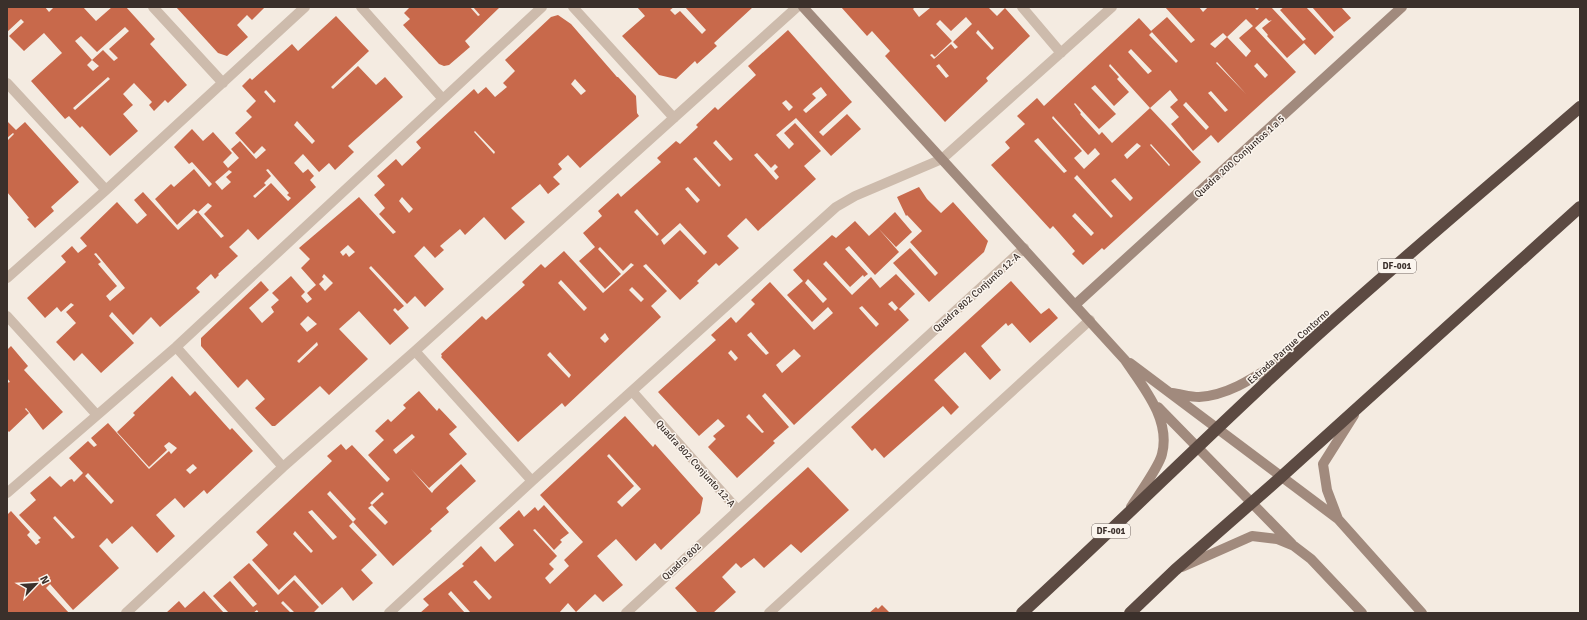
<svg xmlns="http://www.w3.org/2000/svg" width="1587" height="620" font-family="Signika,sans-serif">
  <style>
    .building { fill: #c8694b; fill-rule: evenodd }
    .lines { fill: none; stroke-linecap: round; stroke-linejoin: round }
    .street { stroke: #cdbbac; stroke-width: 10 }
    .secondary { stroke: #a18a7d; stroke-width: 10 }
    .highway { stroke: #5c4a42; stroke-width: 12 }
    .labels { text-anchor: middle; stroke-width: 3; stroke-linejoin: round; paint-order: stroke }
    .shield { fill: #fbf5ee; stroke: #756b66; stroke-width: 1 }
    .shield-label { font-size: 9px; font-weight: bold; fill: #3b302b }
    .street-label { font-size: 10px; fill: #3b302b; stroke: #fbf5ee }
  </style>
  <rect width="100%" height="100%" fill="#f4ebe1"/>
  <path class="building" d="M7 7H45L49 12 54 7H83L96 21 112 7H126L155 39 150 44 187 85 168 103 165 100 154 111 149 105 152 102 134 83 123 94 133 105 123 114 138 131 110 156 82 126 80 128 69 116 65 119 31 81 62 53 44 33 24 51 9 36 24 22 21 19 7 32ZM125 27 129 31 109 49 118 58 114 61 103 50 92 60 99 66 93 71 87 65 92 60 75 41 81 36 97 52ZM108 77 110 79 75 110 73 108Z
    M176 7H265L252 20 247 15 237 25 248 37 227 56 218 53Z
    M410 7H470L478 16 480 15 473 7H500L465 41 470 47 449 65 444 66 439 64 403 25 410 19 404 13Z
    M637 7H674L670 10 675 15 680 11 702 34 706 30 685 7H753L714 43 717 46 697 64 695 61 676 79 659 75 622 36 645 16Z
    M841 7H915L913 9 919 17 930 8 929 7H988L997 16 1005 8 1030 36 986 78 988 81 945 122 885 56 890 51 872 31 867 36ZM966 17 972 24 953 42 958 47 955 49 951 44 934 59 930 55 932 54 935 57 952 41 936 24 940 20 951 31ZM978 30 994 48 992 50 976 33ZM939 64 949 76 946 78 936 66Z
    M1165 7H1199L1203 12 1208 7H1254L1257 10 1260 7H1271L1303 41 1306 39 1280 10 1284 7H1306L1334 37 1315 55 1304 43 1287 58 1267 36 1268 35 1262 28 1272 20 1269 21 1266 18 1255 28 1296 72 1218 143 1211 135 1193 151 1171 124 1179 117 1170 107 1178 100 1170 90 1150 108 1110 64 1109 66 1119 77 1117 79 1129 92 1114 106 1095 85 1091 88 1116 114 1099 129 1075 103 1074 104 1081 113 1080 114 1099 135 1102 132 1112 143 1150 108 1201 162 1104 250 1102 248 1083 265 1072 254 1075 251 1053 226 1050 229 991 165 1010 148 1005 142 1025 124 1017 116 1037 98 1044 106 1139 18 1152 32 1149 35 1176 63 1178 61 1151 31 1167 17 1191 43 1195 40ZM1246 19 1253 26 1239 38 1251 51 1246 57 1227 37 1215 48 1210 44 1223 33 1227 37ZM1131 49 1152 71 1148 74 1128 52ZM1217 62 1246 94 1216 63ZM1257 63 1268 75 1265 78 1254 66ZM1211 91 1228 110 1225 112 1208 93ZM1186 102 1209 127 1206 130 1183 105ZM1053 116 1088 155 1095 148 1100 154 1084 169 1074 158 1082 151 1052 118ZM1038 138 1067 171 1064 173 1034 141ZM1137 143 1141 146 1127 159 1124 155ZM1151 144 1170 165 1169 166 1150 145ZM1077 175 1113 216 1111 218 1074 178ZM1115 178 1133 198 1130 201 1111 181ZM1075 213 1094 233 1091 236 1072 216Z
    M1312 7H1341L1351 18 1334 32Z
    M558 15 571 24 617 77H618L636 96 637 113 639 116 580 168 568 155 558 164 562 169 553 177 560 184 548 194 540 184 511 208 525 222 505 240 484 217 465 235 460 229 440 246 444 250 435 258 424 246 414 256 444 289 425 307 415 296 407 304 371 266 369 268 404 306 398 311 395 308 393 310 409 328 390 345 359 311 339 329 368 359 329 395 320 386 275 426H272L255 408 265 399 247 379 238 388 201 346V338L261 281 269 290 249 308 262 323 274 312 271 307 279 300 272 293 291 276 305 292 301 296 307 303 312 299 307 293 316 285 301 268 310 259 299 248 359 197 393 234 396 232 379 214 385 208 374 195 385 185 377 176 396 159 402 166 421 148 416 142 474 89 478 94 486 87 495 97 507 87 503 83 515 71 505 60 551 17ZM575 79 586 91 581 95 571 84ZM475 131 495 152 494 154 474 132ZM402 197 413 209 409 213 399 201ZM348 245 355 252 349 257 346 253 343 256 340 252ZM324 274 333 283 325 291 319 284 324 279 322 277ZM308 316 317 324 307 332 300 324ZM317 342 318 345 299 363 297 361Z
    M336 16 369 51 331 87 333 89 358 66 376 85 385 77 403 97 348 146 354 152 335 170 329 163 319 172 303 154 294 163 303 173 308 169 314 176 310 180 316 187 258 240 248 229 239 238 229 247 238 256 218 274 219 275 215 279 211 274 196 288 200 292 160 327 151 317 133 335 112 312 109 316 134 343 101 373 82 353 74 361 56 342 76 323 66 312 74 305 71 303 61 312 57 307 45 318 27 298 66 262 61 256 72 246 78 253 87 246 80 238 117 202 137 224 147 215 134 200 143 192 178 230 198 212 221 238 224 236 204 214 212 206 208 203 198 212 194 209 177 225 155 199 171 184 174 187 194 169 209 187 212 184 192 162 189 164 174 147 192 129 203 141 213 132 232 153 223 162 228 168 239 158 231 149 240 141 256 159 266 150 262 146 254 154 235 133 252 117 246 111 256 101 242 86 250 78 252 80 292 44 298 51ZM266 90 276 101 274 103 264 92ZM297 121 315 141 312 144 294 125ZM268 169 289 193 287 195 291 198 288 201 271 183 255 198 253 196 266 185 264 183 271 176 266 170ZM229 170 232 172 226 177 231 182 222 190 215 182ZM96 253 125 288 110 301 106 296 117 286 98 264 101 262 94 254Z
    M788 30 852 102 819 132 823 136 847 114 861 129 831 156 796 118 776 135 789 149 794 144 784 133 795 123 821 151 804 166 816 179 758 231 746 218 727 236 739 248 719 266 716 263 697 281 699 283 680 300 646 264 643 266 667 291 651 306 661 317 565 407 562 403 518 442 441 357 442 356 441 354 482 316 486 320 525 285 522 282 541 264 545 268 564 251 603 293 634 265 631 263 623 271 600 247 598 249 621 274 605 289 579 261 595 247 583 233 602 216 598 211 618 193 621 197 661 162 657 158 676 141 680 144 698 127 696 125 715 107 718 110 756 75 748 66ZM821 87 827 95 806 113 803 110 816 98 812 94ZM786 100 793 107 789 111 782 103ZM716 140 733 159 730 161 713 143ZM757 153 771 168 775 164 778 167 774 171 779 177 776 180 754 155ZM696 157 721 185 719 187 693 159ZM688 187 700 200 697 203 685 189ZM637 209 659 234 657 236 634 212ZM680 223 707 252 704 255 680 230 664 245 661 240ZM561 280 587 308 584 311 558 283ZM632 287 644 299 641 302 629 290ZM605 333 609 339 605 343 600 338ZM550 352 571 375 569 378 547 355Z
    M7 121 16 130 25 122 79 182 51 207 54 211 35 228 27 219 29 218 7 192V141L14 134 13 133 7 138Z
    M919 187 927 199 941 213 953 202 988 241 984 252 929 302 893 263 910 248 935 276 938 273 910 242 922 231 907 215 906 216 897 197Z
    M895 212 912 232 896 247 878 228Z
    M855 221 869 236 878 228 899 252 875 275 849 246 845 249 868 274 864 277 863 275 850 287 826 261 823 264 852 295 871 277 880 288 896 274 915 294 899 309 892 301 888 304 895 311 898 308 909 320 794 425 765 393 762 396 789 427 773 441 775 443 737 478 708 447 716 439 713 436 725 426 718 419 699 436 658 392 716 340 711 335 731 317 736 323 755 304 751 300 770 282 814 330 833 313 828 307 812 322 787 295 803 281 793 270 832 235 836 238ZM808 279 827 299 823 303 805 283ZM862 306 879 324 876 327 859 308ZM751 332 769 353 766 355 747 335ZM794 349 801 356 782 373 776 365ZM731 350 738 358 735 361 728 353ZM749 414 764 432 762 433 746 417Z
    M1011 281 1041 314 1049 308 1058 318 1030 343 1012 323 1008 326 1006 323 981 346 1001 370 990 380 965 352 934 380 959 407 951 415 943 406 884 458 875 448 872 451 851 427Z
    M11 346 28 366 24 370 63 412 43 430 26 408 25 409 29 413 9 432 7 430V383L10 382 7 378V350Z
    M172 376 190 396 195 391 230 430 232 428 253 451 207 494 204 490 184 508 175 498 156 515 175 536 157 553 132 526 112 544 107 538 99 546 119 568 73 610 50 584 46 588 69 613H7V515L11 511 30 532 27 535 36 545 40 542 38 540 41 538 19 515 36 500 30 493 50 476 61 487 69 480 72 479 74 482 83 473 69 458 88 441 94 447 97 445 91 438 108 423 149 469 169 451 171 454 177 448 169 442 164 446 167 450 149 467 117 432 135 415 133 413ZM193 464 197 468 190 474 186 470ZM88 473 114 501 111 504 85 476ZM55 516 75 537 72 539 53 518Z
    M419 391 437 411 439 408 457 427 449 434 467 454 429 488 411 469 432 493 434 490 461 464 476 481 446 508 449 512 430 529 432 531 393 566 353 522 356 519 330 491 327 494 353 522 349 526 377 555 361 570 373 583 353 601 342 587 322 605 295 575 279 590 252 560 268 545 256 532 332 461 327 456 341 444 346 450 352 445 387 482 390 479 368 455 384 440 375 431 388 419 391 422 406 408 403 405ZM412 434 415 437 396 454 393 450ZM382 492 384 494 372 505 370 503ZM372 505 388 522 385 525 368 508ZM312 510 337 537 333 540 308 512ZM295 531 313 551 311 553 293 534Z
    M625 416 653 447 655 444 703 498 700 513 661 550 655 543 636 561 616 539 597 556 623 585 603 602 595 594 576 612 568 603 559 613H468L470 612 451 591 448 594 465 613H420L429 605 423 599 461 568 464 566 462 564 481 546 495 562 514 545 499 528 519 510 524 517 535 507 538 511 544 505 569 533 560 540 562 542 554 550 535 529 533 530 557 556 549 564 554 569 545 578 550 584 569 566 564 560 583 542 540 495ZM609 454 641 489 622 507 617 502 634 486 607 456ZM476 580 492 597 489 600 473 582Z
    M808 467 849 510 801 553 791 544 764 568 754 558 741 568 736 563 722 577 736 592 713 613H698L675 588Z
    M249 563 278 595 294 580 319 607 313 613H295L283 601 281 603 291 613H259L257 610 253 613H229L213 596 230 581 253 607 257 604 233 577Z
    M204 591 224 613H166L179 601 185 608Z
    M882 605 890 613H869L876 607 878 609Z"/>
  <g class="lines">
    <path class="street" d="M153 7 223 83
      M361 7 442 98
      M573 7 674 118
      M1022 7 1061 53
      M7 83 106 190
      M7 278 106 190 305 7
      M7 316 96 414
      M176 347 283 467
      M415 351 532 481
      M632 391 737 509
      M7 493 176 347 542 7
      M126 613 283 467 415 351 797 7
      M389 613 532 481 836 207 855 196 942 159 1112 7
      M626 613 1024 248
      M769 613 1090 320"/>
    <path class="secondary" d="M803 7 1125 360C1143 387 1171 419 1162 454 1160 465 1138 496 1131 507
      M1076 304 1402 7
      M1130 363 1338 519
      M1172 393C1181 394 1190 397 1199 397 1234 395 1264 370 1293 353
      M1158 407 1292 544
      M1354 415 1323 464 1327 490 1338 519 1422 613
      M1182 567 1252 536 1277 539 1294 546 1311 559 1362 613"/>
    <path class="highway" d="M1022 613C1117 526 1208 435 1303 348 1393 266 1488 187 1580 107
      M1130 613 1175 570 1281 477 1580 207"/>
  </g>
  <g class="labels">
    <g class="shield">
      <rect x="1378" y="259" width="38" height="14" rx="3"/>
      <rect x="1092" y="524" width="38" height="14" rx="3"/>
    </g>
    <g class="shield-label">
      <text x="1397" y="269">DF-001</text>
      <text x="1111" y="534">DF-001</text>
    </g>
    <g class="street-label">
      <text transform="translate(1239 156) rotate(-42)" y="4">Quadra 200 Conjuntos 1 a 5</text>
      <text transform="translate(976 292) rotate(-42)" y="4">Quadra 802 Conjunto 12-A</text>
      <text transform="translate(1288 346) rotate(-42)" y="4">Estrada Parque Contorno</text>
      <text transform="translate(696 463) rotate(48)" y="4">Quadra 802 Conjunto 12-A</text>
      <text transform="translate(681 561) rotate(-43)" y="4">Quadra 802</text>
    </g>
  </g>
  <rect width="1587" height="620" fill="none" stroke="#3b302b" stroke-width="16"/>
  <g transform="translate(36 584) rotate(65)" stroke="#fbf5ee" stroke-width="3" paint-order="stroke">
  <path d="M0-3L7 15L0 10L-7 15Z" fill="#3b302b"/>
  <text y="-6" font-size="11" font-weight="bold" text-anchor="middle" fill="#3b302b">N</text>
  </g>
</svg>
